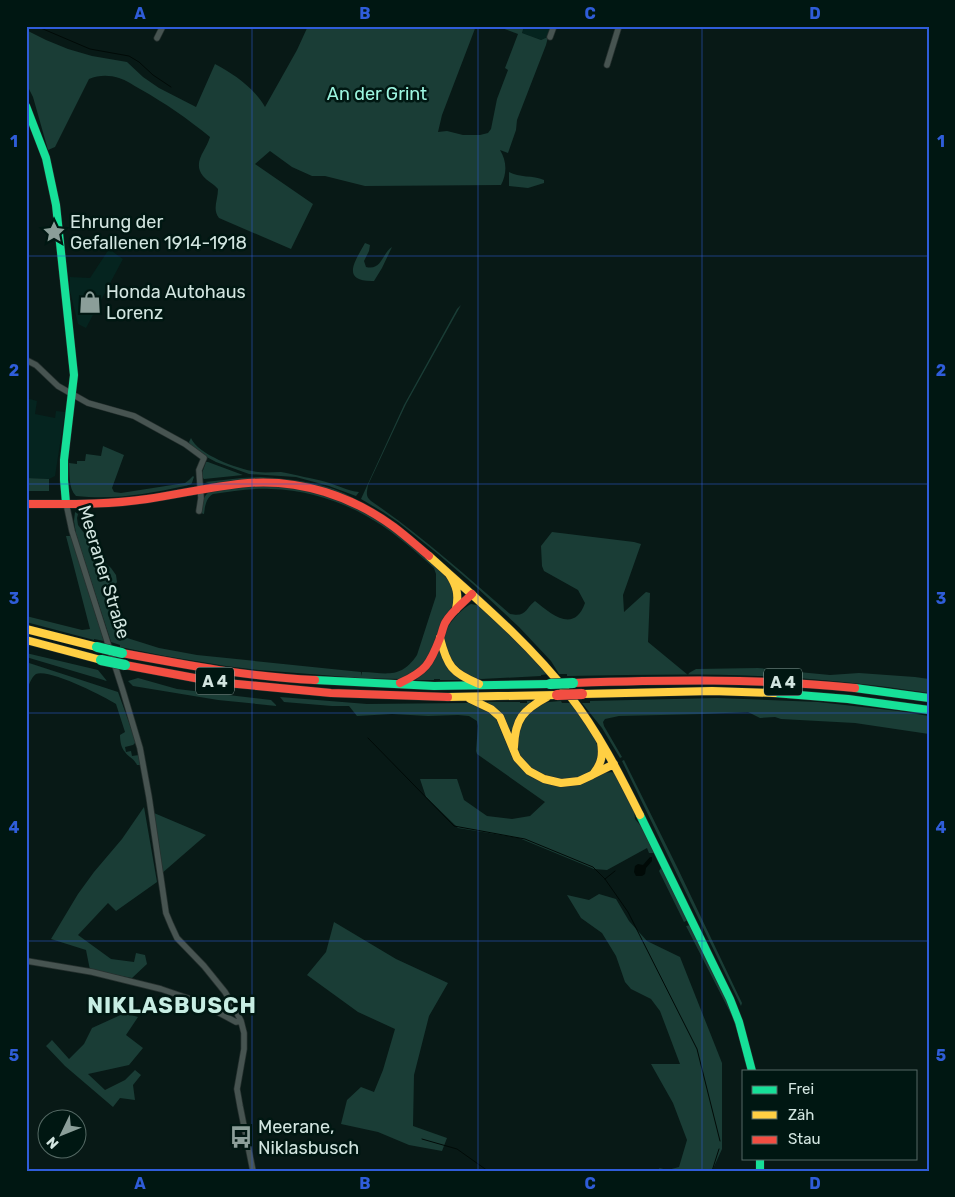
<svg xmlns="http://www.w3.org/2000/svg" width="955" height="1197" font-family="Rubik,sans-serif">
  <style>
    .built { fill: #05241f }
    .green { fill: #1a3d36 }
    .water { fill: #010a07 }
    .lines { fill: none; stroke-linecap: round; stroke-linejoin: round }
    .stream { stroke: #010a07; stroke-width: 1 }
    .street-casing { stroke: #26312f; stroke-width: 7 }
    .fast-casing { stroke: #26312f; stroke-width: 9 }
    .slow-casing { stroke: #26312f; stroke-width: 9 }
    .jam-casing { stroke: #26312f; stroke-width: 9 }
    .street { stroke: #475451; stroke-width: 5.5 }
    .fast { stroke: #16e098; stroke-width: 8 }
    .slow { stroke: #ffcf43; stroke-width: 8 }
    .jam { stroke: #f24e42; stroke-width: 8 }
    .fast-bridge-casing { stroke: #26312f; stroke-width: 11; stroke-linecap: butt }
    .jam-bridge-casing { stroke: #26312f; stroke-width: 11; stroke-linecap: butt }
    .fast-bridge { stroke: #16e098; stroke-width: 10 }
    .jam-bridge { stroke: #f24e42; stroke-width: 10 }
    .grid { fill: none; stroke: #2f5dd9; stroke-width: 1; stroke-opacity: 0.55 }
    .labels { text-anchor: middle; stroke-width: 5; stroke-linejoin: round; paint-order: stroke }
    .shield { fill: #001712; stroke: #93a7a2; stroke-width: 1 }
    .shield-label { font-size: 16px; font-weight: bold; fill: #d2e5e0 }
    .park-label { font-size: 18px; fill: #9cf6e0; stroke: #001712 }
    .poi-label { font-size: 18px; fill: #d2e5e0; stroke: #001712; text-anchor: start }
    .street-label { font-size: 18px; fill: #d2e5e0; stroke: #001712 }
    .district-label { font-size: 22px; font-weight: bold; letter-spacing: 1px; fill: #c7ede3; stroke: #001712 }
    .neatline { fill: none; stroke: #2f5dd9; stroke-width: 2 }
    .grid-label { font-size: 16px; text-anchor: middle; font-weight: bold; fill: #2f5dd9 }
  </style>
  <rect width="100%" height="100%" fill="#081916"/>
  <path class="built" d="M524 26H552L548 37 541 40 522 33Z
    M109 249 123 259 86 328 78 324 70 291V277L90 278Z
    M26 398 37 401 35 414 55 418 56 411 65 412 55 476 49 479 26 478Z"/>
  <path class="green" d="M308 26H476L442 115 438 132 447 131 463 135H480L488 133 491 129 497 99 508 70 505 68 518 34 499 27 500 26H524L522 33 541 40 548 37 546 45 517 120 516 130 508 153 500 150C507 161 507 174 501 185L365 186 325 176H312L292 167 270 151 255 164 313 204 291 249 219 218C212 209 218 200 218 189 214 184 207 181 203 176 192 162 206 151 210 137 188 119 165 103 140 89 133 85 126 80 119 78 109 75 99 75 89 79L55 147 48 150 33 97 26 83V30L46 40 68 49 92 56 127 62 143 77 159 88 196 107 215 64C234 74 254 88 265 107L297 50Z
    M509 172C519 178 533 175 544 180V183L528 188 509 186Z
    M365 243 370 245 369 251 364 261 366 267C382 271 382 253 392 247L382 268 374 281C340 282 355 261 365 243Z
    M461 305 406 404 368 485C367 492 365 496 371 501 421 535 464 574 510 614 527 617 524 610 535 601 551 614 574 634 585 603L578 590 544 571 542 566 541 546 552 532 634 542 641 544 623 595 624 612 646 592 650 593 648 642 688 675 689 673 696 669 758 668 830 675 859 673 915 677 929 679V693C872 684 815 678 758 676 694 673 630 675 567 676V674H559L551 661 519 627 473 584 438 554 398 522 383 512 361 499 404 405 457 309Z
    M191 438C198 455 240 470 258 472 265 473 273 472 281 472 288 473 296 475 304 477 311 478 319 480 326 482 337 485 348 491 359 492L356 496 329 486 296 477 249 474 216 462 203 455 190 445 189 442Z
    M103 446 124 455 112 488 114 492 121 493 185 483 189 480 193 476 194 477C191 484 194 484 185 486 147 494 115 500 76 496 68 488 70 474 69 463L77 464V461H85L86 454 101 456Z
    M206 462H208L243 475 204 479 201 476Z
    M261 477C291 479 329 483 355 499L352 500 316 487 239 480 211 484 205 482 242 478Z
    M26 478 49 479V491H26Z
    M273 485 306 490 340 501 376 518 396 532 440 571 452 584 457 598 426 665 400 679 360 678 259 670 226 666 165 656 120 647V645L111 642 76 534 74 521 75 512 78 514 77 518 78 525 84 533 93 552 111 568 116 575 117 582 109 593 124 637 159 648 197 655 361 672V676L362 672C387 673 401 679 417 655L436 596V574L434 568C415 551 395 533 373 520 343 501 306 490 271 489 252 488 232 491 213 494 206 498 205 506 204 514L201 513C202 506 202 497 209 492L244 486Z
    M66 536H71L104 641 94 639V640L26 622V616L82 630 90 629Z
    M471 604 477 605 482 608 527 650 549 674 541 675V676L481 679 473 678 453 667C451 660 444 645 444 639 444 627 461 609 471 604Z
    M438 647 463 680H440V679H434V680H416Z
    M26 653 98 670 107 681 26 657Z
    M26 662 118 692 136 742 133 745 125 747 126 752 131 751 132 756 139 755 141 765H137C133 757 129 758 125 752 121 748 120 740 120 735L125 732 116 704C104 696 48 668 36 674 31 677 29 686 26 691Z
    M138 678 177 689 271 700 277 706 218 700 133 686 128 681Z
    M280 697 367 704 469 703 494 714 507 745 545 783 611 772 614 773 634 810 635 819 644 830 660 862H659L654 853H649L647 848 607 870 594 869 519 838 458 828 426 797 420 779H457L464 800 487 816 512 819 530 816 545 802 477 754 476 751 478 726 477 721 469 716 458 715 428 716 392 714 357 716 349 706H332L284 702Z
    M717 698 818 702 898 711 929 716V734L855 723 781 719 775 717 760 718 748 712 704 714 619 716 605 719 603 722 604 726 622 757 620 758 602 728 582 703H590V701Z
    M527 701H531L512 732 487 702H520V703H527Z
    M561 701 562 703H572L594 736 600 754 593 770 577 778 555 779 533 770 520 756 515 737 522 716 540 704 549 702Z
    M624 760 678 869 742 1003 741 1006 622 761Z
    M144 807 157 882 116 911 108 903 78 935 111 959 134 962 136 953 145 955 147 964 132 978 90 970 86 950 51 939 78 894 94 872 122 839Z
    M154 813 206 835 161 874Z
    M663 867 688 920 684 922 659 871 661 868Z
    M599 894 616 899 629 921 647 941 680 957 722 1063V1149L712 1171H660L659 1168 668 1170 679 1167 687 1140 673 1103 651 1064H680L660 1011 651 999 631 989 625 982 616 956 602 933 581 918 567 895 589 900Z
    M334 922 396 959 448 983 429 1016 414 1075 413 1126 447 1138 442 1151 409 1145 378 1132 341 1124 347 1100 361 1087 374 1092 383 1070 395 1029 358 1012 307 975 326 952Z
    M691 925 732 1011 746 1061 745 1062 740 1039 732 1016 686 926Z
    M125 1013 138 1017 126 1035 143 1048 129 1065 88 1074 105 1090 125 1080 135 1070 141 1075 133 1085 135 1100 120 1098 113 1107 65 1066 46 1046 52 1040 69 1059 84 1044 92 1028Z"/>
  <path class="water" d="M650 857H652V861L646 868 645 874 642 876H636L634 872 635 866 638 864 643 865Z"/>
  <g class="lines">
    <path class="stream" d="M36 26 90 49 129 56 139 62 153 75 171 87
      M368 738 454 826 525 839 593 867 605 879 628 912 697 1049 720 1141
      M605 879 615 871
      M422 1139 457 1149 488 1171
      M712 1171 719 1149"/>
    <defs>
      <path id="street" d="M550 37 554 26
        M157 38 163 26
        M607 65 619 26
        M26 360 36 365 58 386 72 394 88 403 134 416 185 444 204 458 199 470 201 498 199 511
        M66 503 72 531 123 691 140 748 149 797 166 913 171 925 177 938 204 966 225 992 234 1007 241 1021 244 1033V1049L237 1089 240 1106 253 1171
        M27 961 92 972 161 989 199 1002 236 1022 241 1021"/>
      <path id="fast" d="M26 106 46 158 56 205 74 375 64 460V480L66 503
        M315 680 434 686 550 684
        M855 688 929 698
        M774 693 848 699 929 710
        M640 815 730 999 739 1022 752 1071
        M760 1158V1171"/>
      <path id="slow" d="M429 556C478 600 529 643 570 696 598 732 619 773 640 815
        M449 574C457 586 459 595 456 609
        M26 629 97 647
        M440 638C447 666 452 673 479 684
        M26 640 101 660
        M582 694 712 691 774 693
        M448 697 557 695
        M470 699 491 709 500 717 517 758 529 771 544 779 561 783 579 781 592 775 614 764
        M514 747C515 719 523 710 547 697
        M594 773C602 763 603 754 601 742"/>
      <path id="jam" d="M26 504C66 504 107 505 147 499 181 494 214 486 248 483 300 479 352 496 394 527 406 536 417 546 429 556
        M122 653C186 665 250 677 315 680
        M125 665 216 682 331 693 448 697
        M400 683C426 671 430 664 440 638 442 633 443 627 445 623 451 612 463 603 472 594
        M573 683C667 680 761 678 855 688"/>
    </defs>
    <use href="#street" class="street-casing"/>
    <use href="#fast" class="fast-casing"/>
    <use href="#slow" class="slow-casing"/>
    <use href="#jam" class="jam-casing"/>
    <use href="#street" class="street"/>
    <use href="#fast" class="fast"/>
    <use href="#slow" class="slow"/>
    <use href="#jam" class="jam"/>
    <defs>
      <path id="fast-bridge" d="M97 647 122 653
        M101 660 125 665
        M550 684 573 683"/>
      <path id="jam-bridge" d="M557 695 582 694"/>
    </defs>
    <use href="#fast-bridge" class="fast-bridge-casing"/>
    <use href="#jam-bridge" class="jam-bridge-casing"/>
    <use href="#fast-bridge" class="fast-bridge"/>
    <use href="#jam-bridge" class="jam-bridge"/>
  </g>
  <path class="grid" d="M252 26V1171M478 26V1171M702 26V1171M26 256H929M26 484H929M26 713H929M26 941H929"/>
  <defs>
    <symbol id="sight-bare" viewBox="-9 -9 18 18"><path d="M0-6L1.8-2.2L6-1.7L2.9 1.2L3.7 5.4L0 3.3L-3.7 5.4L-2.9 1.2L-6-1.7L-1.8-2.2Z" fill="#8b9e99" stroke="#001712" stroke-width="2.5" paint-order="stroke"/></symbol>
    <symbol id="shop-bare" viewBox="-9 -9 18 18"><path d="M-5-2.5h2.3a2.7 3.5 0 0 1 5.4 0H5L5.5 6h-11ZM-1.5-2.5h3a1.5 2.3 0 0 0-3 0Z" fill="#8b9e99" stroke="#001712" stroke-width="2.5" paint-order="stroke"/></symbol>
    <symbol id="bus-bare" viewBox="-9 -9 18 18"><path d="M-5-6H5V4H4V6H2V4H-2V6H-4V4H-5ZM-3.5-4V0h7V-4ZM-3.5 1.2v1.5H-2V1.2ZM2 1.2v1.5H3.5V1.2Z" fill="#8b9e99" stroke="#001712" stroke-width="2.5" paint-order="stroke"/></symbol>
  </defs>
  <g fill-rule="evenodd">
    <use href="#sight-bare" x="38" y="216" width="32" height="32"/>
    <use href="#shop-bare" x="74" y="286" width="32" height="32"/>
    <use href="#bus-bare" x="225" y="1121" width="32" height="32"/>
  </g>
  <g class="labels">
    <g class="shield">
      <rect x="196" y="667.5" width="38" height="27" rx="4"/>
      <rect x="764" y="668.5" width="38" height="27" rx="4"/>
    </g>
    <g class="shield-label">
      <text x="215" y="687">A 4</text>
      <text x="783" y="688">A 4</text>
    </g>
    <g class="park-label">
      <text x="377" y="100">An der Grint</text>
    </g>
    <g class="poi-label">
      <text x="70" y="228">Ehrung der<tspan x="70" dy="21">Gefallenen 1914-1918</tspan></text>
      <text x="106" y="298">Honda Autohaus<tspan x="106" dy="21">Lorenz</tspan></text>
      <text x="258" y="1133">Meerane,<tspan x="258" dy="21">Niklasbusch</tspan></text>
    </g>
    <g class="street-label">
      <text transform="translate(104 572) rotate(73)" y="6">Meeraner Straße</text>
    </g>
    <g class="district-label">
      <text x="172" y="1013">NIKLASBUSCH</text>
    </g>
  </g>
  <rect width="955" height="1197" fill="none" stroke="#001712" stroke-width="55"/>
  <rect x="742" y="1070" width="175" height="90" fill="#001712" stroke="#546964"/>
  <rect x="752" y="1086" width="25" height="8" fill="#16e098" stroke="#546964"/>
  <text x="788" y="1094" font-size="15" fill="#d2e5e0">Frei</text>
  <rect x="752" y="1111" width="25" height="8" fill="#ffcf43" stroke="#546964"/>
  <text x="788" y="1120" font-size="15" fill="#d2e5e0">Zäh</text>
  <rect x="752" y="1136" width="25" height="8" fill="#f24e42" stroke="#546964"/>
  <text x="788" y="1144" font-size="15" fill="#d2e5e0">Stau</text>
  <g transform="translate(62 1134) rotate(227)"><circle r="24" fill="#001712" stroke="#546964"/>
  <path d="M0-4L9 19L0 12L-9 19Z" fill="#8b9e99"/>
  <text y="-8" font-size="14" font-weight="bold" text-anchor="middle" fill="#d2e5e0">N</text>
  </g>
  <rect x="28" y="28" width="900" height="1142" class="neatline"/>
  <g class="grid-label">
    <text x="140" y="19">A</text>
    <text x="365" y="19">B</text>
    <text x="590" y="19">C</text>
    <text x="815" y="19">D</text>
    <text x="14" y="147">1</text>
    <text x="941" y="147">1</text>
    <text x="14" y="376">2</text>
    <text x="941" y="376">2</text>
    <text x="14" y="604">3</text>
    <text x="941" y="604">3</text>
    <text x="14" y="833">4</text>
    <text x="941" y="833">4</text>
    <text x="14" y="1061">5</text>
    <text x="941" y="1061">5</text>
    <text x="140" y="1189">A</text>
    <text x="365" y="1189">B</text>
    <text x="590" y="1189">C</text>
    <text x="815" y="1189">D</text>
  </g>
</svg>
